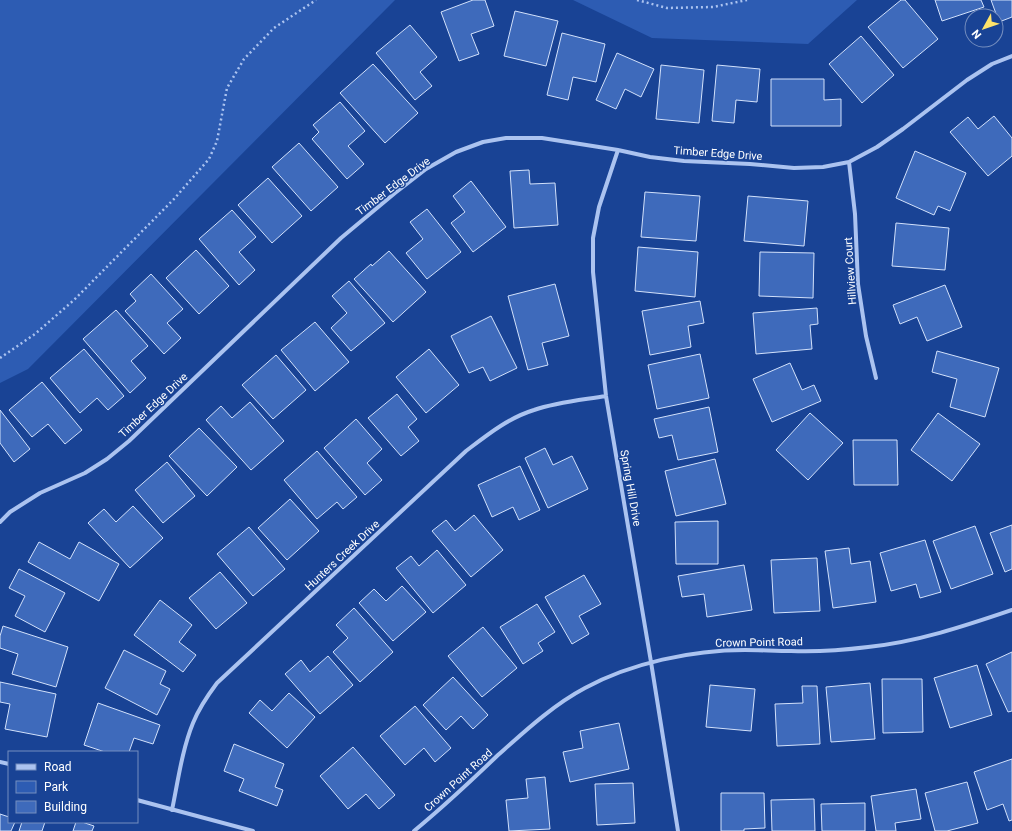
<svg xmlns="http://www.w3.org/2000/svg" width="1012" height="831" font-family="Roboto,sans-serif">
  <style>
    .green { fill: #2d5cb3 }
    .building { fill: #3e6abb; stroke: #d2e1fb }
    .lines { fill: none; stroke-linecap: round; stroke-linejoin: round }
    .path { stroke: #abc3f0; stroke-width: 2.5; stroke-dasharray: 2 3; stroke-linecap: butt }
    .street { stroke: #abc3f0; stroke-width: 4 }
    .labels { text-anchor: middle; stroke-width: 3; stroke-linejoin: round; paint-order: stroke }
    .street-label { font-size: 11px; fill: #fff; stroke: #194395 }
  </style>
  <rect width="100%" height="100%" fill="#194395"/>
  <path class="green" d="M0 0H395L28 369 0 383Z
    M573 0H857L808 44 652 38Z"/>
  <path class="building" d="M473 0H485L494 26 471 34 479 54 459 61 441 12Z
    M901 0H905L938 39 903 68 868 27Z
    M935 0H981L984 7 942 21Z
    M991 0H1012V17L999 22Z
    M515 11 558 21 546 66 504 56Z
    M410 25 437 57 420 72 432 86 415 100 376 53Z
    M562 33 605 44 596 82 573 77 568 100 547 95Z
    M861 36 894 75 862 103 829 64Z
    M617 53 654 69 641 97 625 89 616 109 596 100Z
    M373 64 418 113 385 143 340 93Z
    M661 65 704 70 699 123 656 119Z
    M717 65 760 69 757 102 736 100 734 123 712 121Z
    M771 79H824V100L841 99V126H771Z
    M340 102 365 131 348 146 364 164 347 179 312 139 319 132 313 125Z
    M994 116 1012 138V156L988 176 950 132 968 117 978 129Z
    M299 143 338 187 311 211 272 167Z
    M915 151 966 173 950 211 938 206 934 215 896 198Z
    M529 170 530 184 555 183 558 225 514 228 510 171Z
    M268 178 302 216 272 243 238 205Z
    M471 181 506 227 473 252 451 223 465 212 453 196Z
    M645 192 700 196 696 241 641 237Z
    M748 196 808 201 804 246 744 241Z
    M427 209 461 252 427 279 406 253 423 239 410 222Z
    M232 210 256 237 239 252 255 270 239 285 199 239Z
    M896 223 949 228 945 270 892 266Z
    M638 247 698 252 695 297 635 291Z
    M196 250 229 286 199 314 166 278Z
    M389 251 426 292 393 322 354 279 371 264 372 266Z
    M760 252 814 253 813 298 759 296Z
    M151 274 183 309 167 323 181 338 164 354 125 311 136 301 130 294Z
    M349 281 385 323 351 351 331 328 347 313 332 296Z
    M555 284 569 336 542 343 548 365 528 370 508 296Z
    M945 285 962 327 927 341 917 317 900 324 893 305Z
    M700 301 704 323 688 326 691 347 650 355 642 311Z
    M817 308 818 324 810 325 812 349 756 354 753 313Z
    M116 310 148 346 131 361 146 378 130 393 83 339Z
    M491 316 517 368 490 381 483 367 469 373 451 336Z
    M315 322 349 362 315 391 281 350Z
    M84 349 124 396 108 410 97 398 80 413 50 378Z
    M429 349 459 385 426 413 396 377Z
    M937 351 999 368 985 417 950 407 957 379 932 372Z
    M700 354 709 398 657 409 648 365Z
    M276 355 306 390 273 419 242 385Z
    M790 363 802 390 814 385 821 401 772 422 753 379Z
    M42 382 82 430 65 444 48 424 32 437 9 410Z
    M397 394 417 419 408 427 419 441 401 456 368 418Z
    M250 402 284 441 251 470 206 420 221 406 232 418Z
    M709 407 718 452 678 460 672 435 659 438 654 419Z
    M0 410 30 449 14 462 0 443Z
    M810 413 843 443 808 480 776 450Z
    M938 413 980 444 952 481 911 450Z
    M356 419 382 449 367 463 382 480 365 495 324 448Z
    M199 428 237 467 207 496 169 456Z
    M853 440H897L898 485H854Z
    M545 448 553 465 572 456 588 489 548 508 525 458Z
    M317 451 357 497 343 509 337 502 317 519 284 480Z
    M715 459 726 504 676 516 665 471Z
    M167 462 195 496 163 523 135 490Z
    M520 466 540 510 519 520 513 507 492 517 478 485Z
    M290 499 319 531 287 560 258 528Z
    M133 506 163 538 130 568 88 523 104 509 116 522Z
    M474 515 503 550 471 577 432 531 446 520 455 531Z
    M718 521V564H676L675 522Z
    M1012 525V569L1005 572 990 533Z
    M975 526 993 574 951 589 933 541Z
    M249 527 285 569 253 596 217 554Z
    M925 540 941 592 920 598 916 584 891 591 880 553Z
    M39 542 70 559 79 542 119 564 99 601 28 562Z
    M849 548 851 564 870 561 876 602 833 608 825 551Z
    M437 550 466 585 433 613 396 568 411 556 419 566Z
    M817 558 820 611 774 613 771 560Z
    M744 565 752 610 707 617 704 594 682 597 678 576Z
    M19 569 65 593 45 632 15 616 25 596 9 588Z
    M220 572 247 603 216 629 189 598Z
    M584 575 601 604 579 616 589 634 572 644 545 597Z
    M402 586 426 612 393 641 359 603 374 589 386 601Z
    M160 600 192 625 179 642 196 655 183 672 134 635Z
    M537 604 555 632 538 643 543 651 523 664 500 627Z
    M354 608 393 652 360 682 333 652 348 638 336 625Z
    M3 626 68 647 56 687 12 674 18 654 0 648V636Z
    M483 627 517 668 482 697 448 656Z
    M124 650 166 671 160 684 170 689 157 715 105 688Z
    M1012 652V711L1008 712 986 664Z
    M328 656 353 685 320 714 285 674 301 660 310 672Z
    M977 665 992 715 950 728 934 678Z
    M453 677 488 715 473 729 461 716 446 730 423 705Z
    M882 679H922L923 732 883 733Z
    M0 682 56 694 47 737 5 729 10 704 0 702Z
    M870 683 875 739 831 742 826 687Z
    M710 685 755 689 751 731 706 727Z
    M802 686H817L820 744 777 746 775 704 803 703Z
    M289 693 315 717 287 748 249 713 260 700 272 711Z
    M98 703 160 725 153 744 134 738 129 752H105L84 745Z
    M415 706 451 748 435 762 424 748 405 765 380 736Z
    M619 723 629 769 570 782 563 752 583 748 580 731Z
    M234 744 284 764 275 787 283 790 277 806 239 791 244 779 224 771Z
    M353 747 395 795 379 809 366 794 348 809 320 776Z
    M1012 759V820L1009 821 1003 804 987 810 974 772Z
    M545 777 550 829 509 831 506 800 528 798 526 779Z
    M967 782 978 823 947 831H935L925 793Z
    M633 783 635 823 597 825 595 784Z
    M916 789 921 819 895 823 896 831H876L871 796Z
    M721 793H764L765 828 744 829V831H721Z
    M814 799 815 831H772L771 800Z
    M865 803V831H822L821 804Z
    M0 814 9 817V822H15L11 831H0Z
    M22 822H45L42 831H19Z
    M76 822H82L94 826 92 831H73Z"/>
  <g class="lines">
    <path class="path" d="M637 0 667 8 713 7 747 0
      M0 358 35 334 74 300 174 199 209 159 217 141 227 88 244 59 274 28 316 0"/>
    <path class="street" d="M618 150 599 207 593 238V272L606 396 651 662 678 831
      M849 162 855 214 858 284 866 336 876 378
      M0 522 10 512 40 493 85 473 107 459 129 441 341 238 395 193 426 169 456 152 483 142 506 138H542L618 150 650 157 684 161 750 164 794 168 823 167 849 162 877 147 903 129 967 80 992 64 1012 56
      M0 762 9 764
      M137 800 253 831
      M172 810C178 781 182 750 193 723 199 708 208 695 217 683L466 451C487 435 508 418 534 410 557 402 582 400 606 396
      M414 831C443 807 471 781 498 755 525 731 553 705 585 688 631 663 692 650 745 650 760 650 776 651 791 651 815 652 844 650 868 647 917 642 965 626 1012 610"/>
  </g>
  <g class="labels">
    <g class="street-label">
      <text transform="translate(718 153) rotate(4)" y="4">Timber Edge Drive</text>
      <text transform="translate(393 186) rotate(-37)" y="4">Timber Edge Drive</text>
      <text transform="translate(850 271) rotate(-94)" y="4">Hillview Court</text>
      <text transform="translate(153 405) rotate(-43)" y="4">Timber Edge Drive</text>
      <text transform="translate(631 488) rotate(80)" y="4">Spring Hill Drive</text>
      <text transform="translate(342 555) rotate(-43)" y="4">Hunters Creek Drive</text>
      <text transform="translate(759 642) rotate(-1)" y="4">Crown Point Road</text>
      <text transform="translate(458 780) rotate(-42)" y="4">Crown Point Road</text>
    </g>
  </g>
  <rect x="8" y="751" width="130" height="72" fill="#194395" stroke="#758ebf"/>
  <rect x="16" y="764" width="20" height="6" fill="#abc3f0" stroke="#758ebf"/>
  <text x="44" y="771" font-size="12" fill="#ffffff">Road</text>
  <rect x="16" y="781" width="20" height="12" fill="#2d5cb3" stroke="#758ebf"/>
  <text x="44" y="791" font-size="12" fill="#ffffff">Park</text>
  <rect x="16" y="801" width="20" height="12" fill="#3e6abb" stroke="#758ebf"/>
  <text x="44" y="811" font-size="12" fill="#ffffff">Building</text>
  <g transform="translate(984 28) rotate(230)"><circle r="19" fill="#194395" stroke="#758ebf"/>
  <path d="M0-3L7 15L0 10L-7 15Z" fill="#ffe36a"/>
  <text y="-6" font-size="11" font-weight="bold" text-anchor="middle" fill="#ffffff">N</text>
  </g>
</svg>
